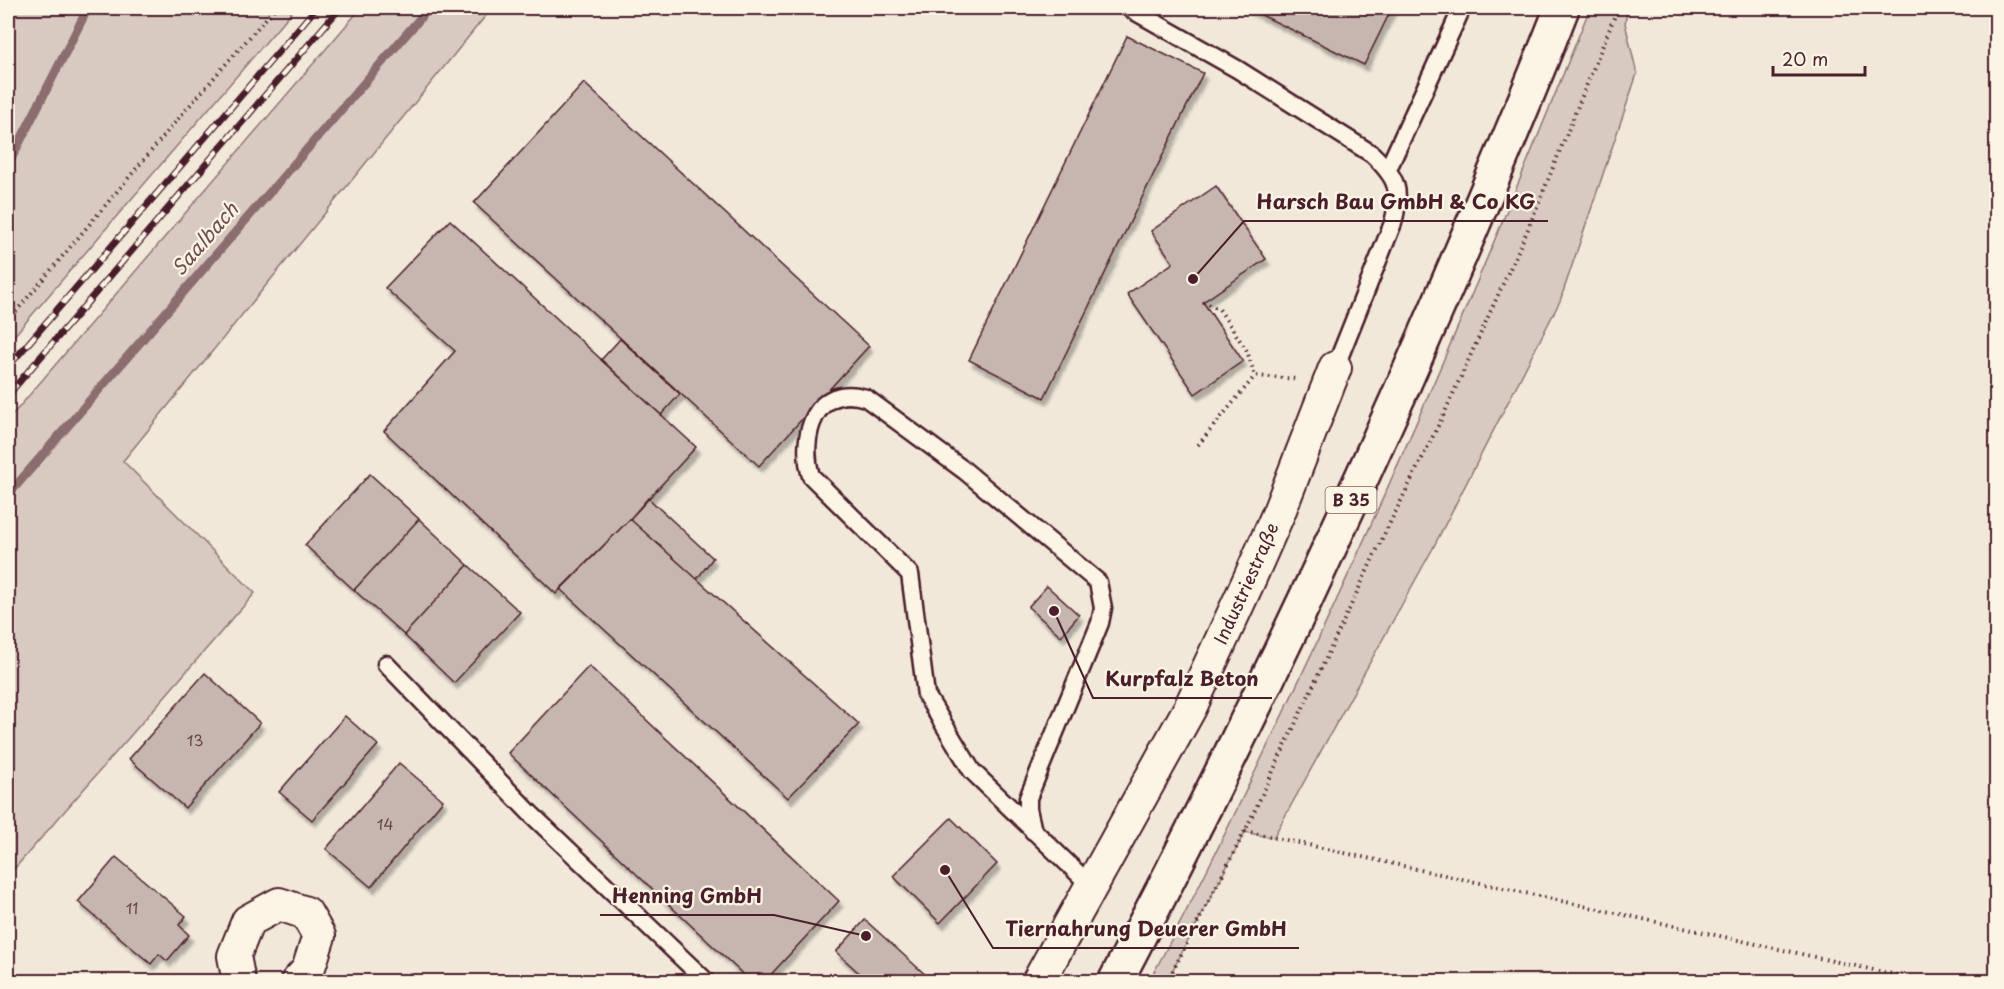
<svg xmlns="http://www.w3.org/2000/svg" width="2004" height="989" font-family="'Playpen Sans',sans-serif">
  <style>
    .green { fill: #d8cac0; stroke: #917476; stroke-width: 1.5 }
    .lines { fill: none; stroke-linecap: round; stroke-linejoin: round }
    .stream { stroke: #8b6d6f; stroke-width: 9 }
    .building { fill: #c7b6af; stroke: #4a1f2b; stroke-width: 1.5; filter: url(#shadow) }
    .lane-casing { stroke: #4a1f2b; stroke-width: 21 }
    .street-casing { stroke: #4a1f2b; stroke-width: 36 }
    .primary-casing { stroke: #4a1f2b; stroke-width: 38 }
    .path { stroke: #4a1f2b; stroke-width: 4; stroke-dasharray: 1.5 4.5; stroke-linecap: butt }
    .lane { stroke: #fcf5e5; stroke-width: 16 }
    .street { stroke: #fcf5e5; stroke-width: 32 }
    .primary { stroke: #fcf5e5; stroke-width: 33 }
    .rail-casing { stroke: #4a1f2b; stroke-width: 7 }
    .rail { stroke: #fcf5e5; stroke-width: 4.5; stroke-dasharray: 14; stroke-linecap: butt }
    .labels { text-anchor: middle; stroke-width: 4.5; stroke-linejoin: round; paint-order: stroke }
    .number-label { font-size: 15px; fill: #69454c }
    .shield { fill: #fcf5e5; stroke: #7f5f63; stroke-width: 1.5 }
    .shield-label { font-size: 16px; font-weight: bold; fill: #4a1f2b }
    .street-label { font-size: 18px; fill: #4a1f2b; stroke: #fcf5e5 }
    .water-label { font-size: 20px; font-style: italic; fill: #704c53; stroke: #fcf5e5 }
    .leader { fill: none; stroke: #4a1f2b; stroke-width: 2 }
    .callout-dot { fill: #4a1f2b; stroke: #fcf5e5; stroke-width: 2 }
    .callout-label { font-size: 20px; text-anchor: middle; font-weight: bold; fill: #4a1f2b; stroke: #fcf5e5; stroke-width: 4.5; stroke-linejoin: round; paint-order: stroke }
  </style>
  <defs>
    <filter id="shadow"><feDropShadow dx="3.5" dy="6" stdDeviation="1.5" flood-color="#0004"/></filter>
  </defs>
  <rect width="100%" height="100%" fill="#f1e8da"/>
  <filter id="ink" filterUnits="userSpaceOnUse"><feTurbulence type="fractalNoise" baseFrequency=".0167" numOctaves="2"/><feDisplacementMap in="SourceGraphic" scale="12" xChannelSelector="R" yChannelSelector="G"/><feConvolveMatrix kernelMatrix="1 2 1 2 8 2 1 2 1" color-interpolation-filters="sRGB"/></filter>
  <g filter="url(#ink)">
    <path class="green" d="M8 8H295L8 343Z
      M361 8H492L123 461 255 593 8 876V420Z
      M1590 8H1628L1625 23 1637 74 1560 301 1432 550 1273 838 1245 832 1167 981H1149C1196 896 1237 809 1279 722 1392 488 1493 249 1590 8Z"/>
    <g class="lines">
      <path class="stream" d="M8 165 88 8
        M8 495 429 8"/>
    </g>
    <path class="building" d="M1247 8H1392L1364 65Z
      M1127 36 1203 73 1044 398 969 360Z
      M584 83 869 346 759 466 474 203Z
      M1216 186 1266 259 1203 302 1243 361 1195 394 1127 294 1173 263 1151 231Z
      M450 220 696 447 630 519 556 594 384 431 455 351 385 288Z
      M620 339 680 394 661 415 601 360Z
      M370 474 419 519 354 590 305 545Z
      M648 498 713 558 697 579 630 519Z
      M419 519 468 565 404 635 354 590Z
      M630 519 859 724 788 798 560 589Z
      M468 565 520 612 454 683 404 635Z
      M1047 586 1079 615 1061 636 1028 607Z
      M589 666 839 901 764 982H751L508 753Z
      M205 673 260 723 185 808 129 759Z
      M345 716 378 745 312 820 279 792Z
      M399 763 443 800 371 887 326 849Z
      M951 818 997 864 940 923 893 876Z
      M116 857 186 916 179 925 189 935 167 961 159 954 151 964 78 902Z
      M865 920 928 977 924 982H869L836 952Z"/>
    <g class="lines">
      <defs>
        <path id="lane" d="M1129 8 1237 69 1372 154C1397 178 1402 189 1393 223L1335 368
          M1388 169 1462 8
          M386 664 531 814 707 982
          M1033 831 1028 809V798L1100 623 1103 608 1098 582 965 471 866 398C815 382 799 437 811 476L910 574 926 695 972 771 1091 886"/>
        <g id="street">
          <path d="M239 982 234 956 248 921 279 904 306 913 319 936 308 970 297 982"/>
          <path id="s1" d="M1038 982 1190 708 1249 580 1279 512 1335 368"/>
        </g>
        <path id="primary" d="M1115 982C1236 751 1348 516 1451 276 1489 187 1527 98 1562 8"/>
      </defs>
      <use href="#lane" class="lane-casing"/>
      <use href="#street" class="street-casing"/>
      <use href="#primary" class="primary-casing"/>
      <path class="path" d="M1203 302 1219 309 1247 351 1255 376 1298 379
        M8 321 184 112 275 8
        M1198 445 1255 376
        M1245 831 1928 982
        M1167 982 1245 831 1382 539 1443 416 1528 229 1618 8"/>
      <use href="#lane" class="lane"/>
      <use href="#street" class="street"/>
      <use href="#primary" class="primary"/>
      <defs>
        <path id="rail" d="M8 367 316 8
          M8 395 340 8"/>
      </defs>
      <use href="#rail" class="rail-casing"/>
      <use href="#rail" class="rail"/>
    </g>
  </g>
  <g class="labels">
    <g class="number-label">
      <text x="195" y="746">13</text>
      <text x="385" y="830">14</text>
      <text x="132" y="914">11</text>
    </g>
    <rect class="shield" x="1325.5" y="487" width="51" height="26" rx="4.5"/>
    <g class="shield-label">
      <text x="1351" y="506">B 35</text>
    </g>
    <g class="street-label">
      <text dy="6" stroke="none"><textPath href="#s1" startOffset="450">Industriestraße</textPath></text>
    </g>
    <g class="water-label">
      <text transform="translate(205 239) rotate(-49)" y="7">Saalbach</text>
    </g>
  </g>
  <path class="leader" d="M1193 279L1244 221H1548M1054 611L1093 698H1272M866 936L774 915H600M945 870L993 948H1299"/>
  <g class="callout-dot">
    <circle cx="1193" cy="279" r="6"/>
    <circle cx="1054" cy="611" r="6"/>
    <circle cx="866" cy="936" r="6"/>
    <circle cx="945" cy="870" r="6"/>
  </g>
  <g class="callout-label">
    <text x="1396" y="209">Harsch Bau GmbH &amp; Co KG</text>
    <text x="1182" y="686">Kurpfalz Beton</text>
    <text x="687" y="903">Henning GmbH</text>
    <text x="1146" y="936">Tiernahrung Deuerer GmbH</text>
  </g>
  <rect width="2004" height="989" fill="none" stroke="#fcf5e5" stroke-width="30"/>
  <rect x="15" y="15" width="1974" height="959" fill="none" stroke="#4a1f2b" stroke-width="2" filter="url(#ink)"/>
  <path d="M1773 66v9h92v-9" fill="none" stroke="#4a1f2b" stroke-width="3"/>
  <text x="1782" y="66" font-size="18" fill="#4a1f2b" stroke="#fcf5e5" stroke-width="4.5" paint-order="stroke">20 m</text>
</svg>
